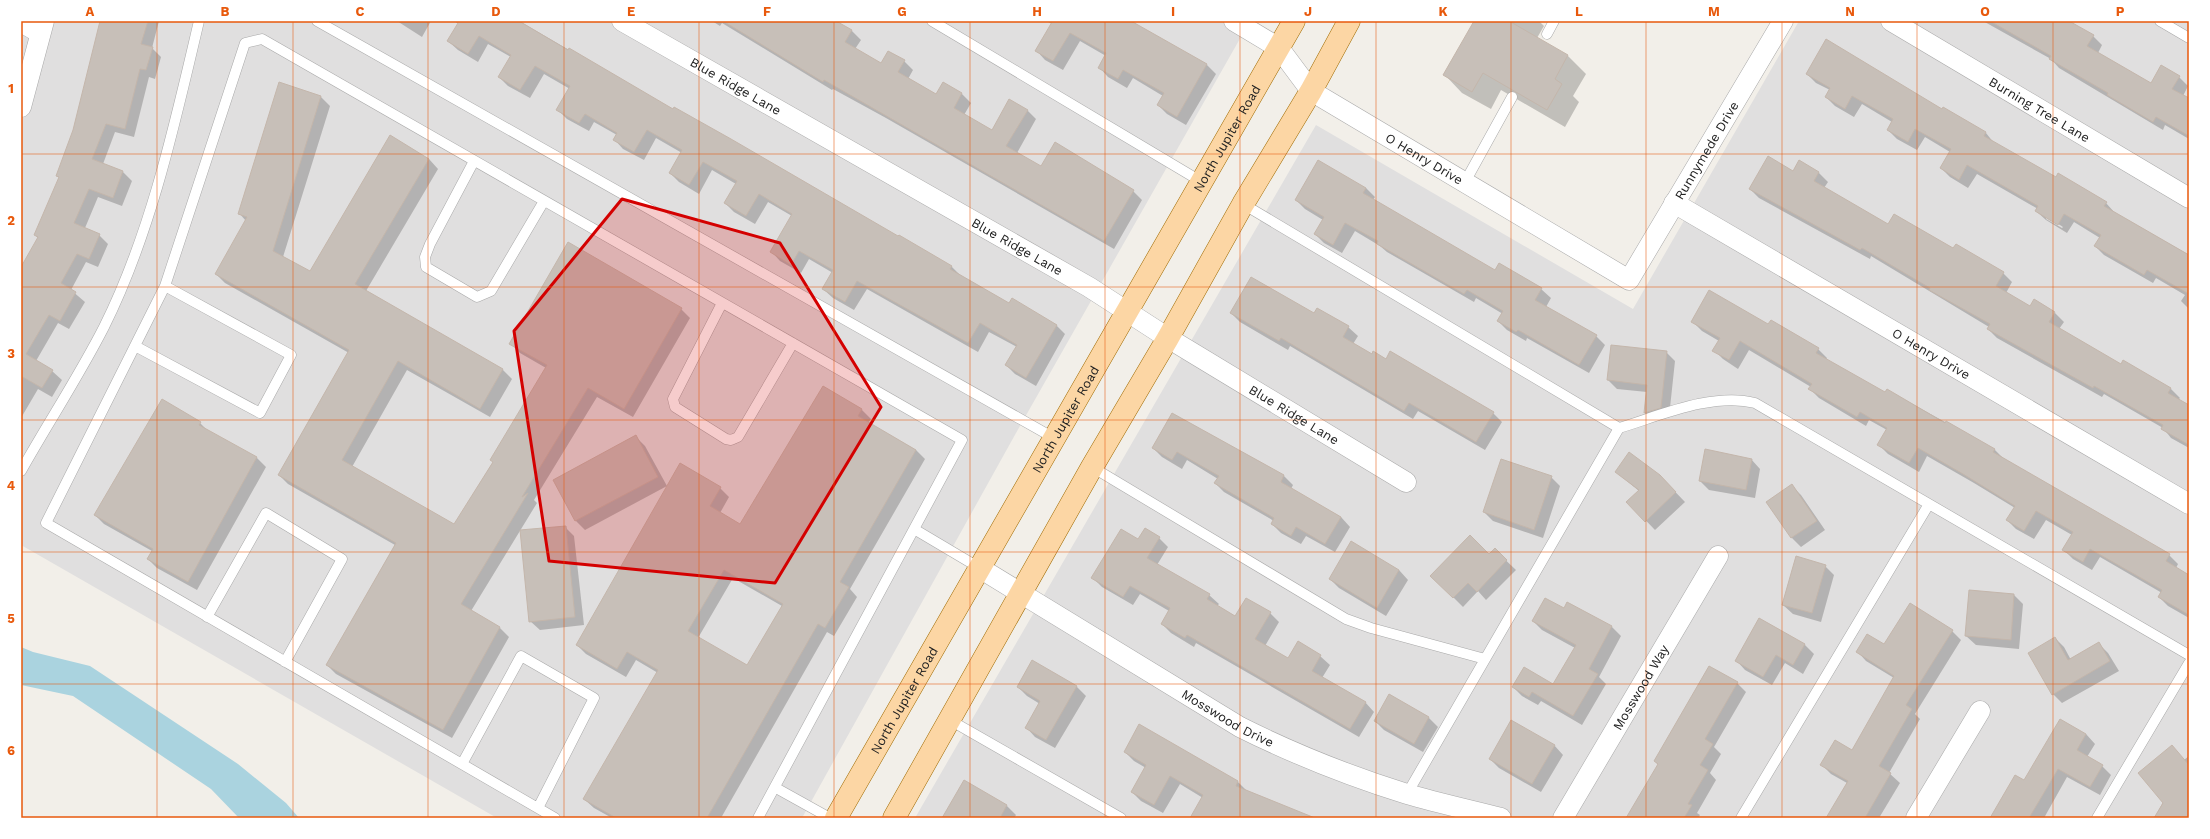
<svg xmlns="http://www.w3.org/2000/svg" width="2210" height="839" font-family="'Work Sans',sans-serif">
  <style>
    .residential { fill: #e0dfdf }
    .water { fill: #aad3df }
    .shadow { fill: #0003; fill-rule: evenodd }
    .building { fill: #c7bfb8; stroke: #c4b6ab; fill-rule: evenodd }
    .lines { fill: none; stroke-linecap: round; stroke-linejoin: round }
    .service-casing { stroke: #a9a9a9; stroke-width: 11 }
    .minor-casing { stroke: #a9a9a9; stroke-width: 21 }
    .primary-casing { stroke: #a06b00; stroke-width: 23 }
    .service { stroke: #fff; stroke-width: 10 }
    .minor { stroke: #fff; stroke-width: 20 }
    .primary { stroke: #fcd6a4; stroke-width: 22 }
    .marked { fill: #d40000; fill-opacity: 0.2; stroke: #d40000; stroke-width: 3; stroke-linejoin: round }
    .grid { fill: none; stroke: #e8590c; stroke-width: 1; stroke-opacity: 0.55 }
    .labels { text-anchor: middle; stroke-width: 3; stroke-linejoin: round; paint-order: stroke }
    .street-label { font-size: 13px; fill: #222; stroke: #fff }
    .neatline { fill: none; stroke: #e8590c; stroke-width: 1.5 }
    .grid-label { font-size: 13px; text-anchor: middle; font-weight: bold; fill: #e8590c }
  </style>
  <rect width="100%" height="100%" fill="#f2efe9"/>
  <path class="residential" d="M21 21H1250L1016 433 802 818H497L21 545Z
    M1799 21H2189V818H915L1316 125 1633 309Z"/>
  <path class="water" d="M21 647 33 652 90 666 238 764 286 803 299 818H239L211 789 73 696 21 685Z"/>
  <path class="shadow" d="M101 21H159L152 48 161 57 155 79 149 77 134 137 115 132 103 164 123 172 132 181 122 206 98 197 85 228 99 235 108 244 98 267 86 262 71 290 85 302 69 329 58 323 36 361 52 371 62 380 52 397 38 389 21 418V269L38 238 35 235 60 178 57 176 74 131Z
    M397 21H431L422 37Z
    M454 21H519L673 110 898 238 899 236 952 267 961 276 1009 304 1056 325 1065 334 1036 386 1015 374 1006 365 1017 347 989 332 978 352 867 289 854 310 833 298 823 289 833 273 809 259 801 273 780 261 771 251 792 216 768 202 755 224 734 212 725 203 736 184 712 170 699 194 679 182 670 173 682 153 656 138 644 160 623 149 614 139 617 135 594 122 589 131 567 119 558 110 570 89 544 74 530 98 508 86 499 77 511 57 488 44 478 62 458 50 448 41 459 24Z
    M712 21H835L852 31 861 40 855 49 881 64 904 61 913 70 908 79 937 96 944 84 962 94 971 103 964 115 992 131 1027 110 1036 119 1017 153 1041 168 1133 191 1142 200 1114 249 886 118 833 89 832 90 722 23 720 26Z
    M1046 21H1130L1207 65 1216 74 1186 125 1167 114 1158 105 1163 96 1133 78 1127 88 1108 77 1099 67 1106 56 1080 41 1063 70 1045 60 1036 50 1052 24Z
    M1475 21H1539L1544 26 1537 38 1568 56 1586 74 1573 96 1579 102 1565 127 1501 90 1491 109 1462 93 1445 75Z
    M1983 21H2063L2093 36 2102 45 2098 53 2151 84 2179 77 2188 86 2183 96 2189 100V139L2165 125 2163 130 2059 68 2051 59Z
    M1807 74 1942 110 1943 108 1986 133 1994 143 2056 178 2106 203 2115 213 2189 255V309L2181 301 2185 295 2156 278 2153 283 2104 255 2095 246 2100 238 2074 222 2067 233 2046 220 2036 211 2038 209 1977 174 1968 188 1950 177 1941 168 1950 152 1925 137 1917 150 1897 139 1888 130 1892 122 1862 104 1854 117 1835 106 1826 97 1830 90 1816 83ZM2046 216 2063 227 2062 228 2046 219Z
    M280 84 321 97 330 106 283 257 310 273 429 159 438 169 366 291 503 370 512 379 490 417 407 370 352 467 454 526 493 462 546 368 520 353 510 343 681 309 690 318 633 417 597 397 534 500 537 503 471 611 500 628 509 637 452 738 336 674 327 665 395 545 288 484 279 475 349 353 225 283 216 274 246 221 239 213Z
    M1800 162 1819 173 1828 182 1824 188 1888 226 1954 250 2003 273 2012 282 2006 293 2030 308 2055 313 2064 322 2059 329 2121 365 2171 389 2180 398 2178 400 2189 406V448L2171 438 2163 428 2104 394 2102 397 1997 338 1988 329 1989 327 1871 256 1870 259 1759 198 1750 189 1794 172Z
    M1366 188 1375 197 1373 200 1495 271 1541 289 1551 298 1546 307 1596 336 1605 345 1589 373 1527 338 1526 341 1507 330 1498 321 1503 314 1476 298 1474 302 1387 252 1380 246 1355 231 1342 253 1324 243 1315 234 1323 220 1305 209 1296 200Z
    M1317 309 1348 327 1358 336 1353 344 1372 355 1386 360 1493 413 1502 422 1485 450 1418 411 1413 419 1290 346 1288 350 1240 322 1231 313 1314 314Z
    M1693 322 1769 326 1818 349 1827 358 1826 360 1885 394 1887 390 1994 449 2003 458 2169 555 2178 564 2176 568 2189 576V618L2168 606 2159 597 2162 593 2100 557 2092 570 2073 559 2064 550 2072 535 2046 520 2034 539 2016 529 2007 520 2015 508 1974 483 1927 456 1919 472 1888 454 1879 445 1887 430 1869 420 1866 426 1819 398 1810 389 1811 387 1749 350 1738 369 1723 359 1714 350 1719 341 1702 331Z
    M1666 352 1675 361 1669 417 1654 422 1645 413 1647 392 1617 389 1608 380Z
    M823 387 862 410 871 419 868 423 916 450 925 459 850 589 857 597 834 636 827 632 721 818H612L594 808 584 799 658 673 636 660 626 677 586 654 577 645 720 488 729 497 720 513 740 525ZM733 578 782 606 747 667 698 638Z
    M1173 414 1284 476 1293 485 1291 489 1341 517 1350 527 1335 552 1306 536 1301 544 1281 533 1272 524 1274 521 1224 492 1215 483 1218 479 1187 460 1182 469 1162 457 1153 448Z
    M200 423 208 431 257 458 266 467 197 590 157 568 148 559 152 551 104 524 95 515Z
    M636 437 645 446 667 486 585 530 576 521 554 480Z
    M1751 459 1760 469 1755 498 1709 490 1700 481Z
    M1616 472 1660 476 1685 502 1655 530 1628 502 1639 491Z
    M1551 477 1560 486 1543 538 1493 521 1484 512Z
    M1792 486 1801 495 1825 530 1801 547 1792 538 1767 502Z
    M565 527 574 536 584 625 540 630 530 621Z
    M1159 538 1168 547 1157 565 1209 595 1219 604 1217 606 1236 617 1270 613 1279 622 1265 646 1289 659 1320 656 1330 665 1322 678 1365 702 1374 712 1359 737 1196 643 1194 647 1171 633 1162 624 1169 611 1140 594 1133 605 1102 587 1093 578 1138 541Z
    M1495 550 1516 570 1486 600 1478 591 1463 607 1432 576 1490 555Z
    M1825 566 1834 575 1821 622 1793 614 1783 605Z
    M1399 570 1408 580 1386 616 1339 588 1330 579Z
    M2014 595 2023 604 2019 649 1976 645 1966 636Z
    M1568 604 1612 627 1621 636 1599 677 1606 684 1582 725 1541 701 1538 705 1522 696 1513 687 1554 685 1575 648 1542 630 1533 621 1565 610Z
    M1760 619 1805 645 1814 654 1803 674 1785 663 1772 685 1745 670 1736 660Z
    M1952 631 1961 640 1915 714 1920 719 1889 773 1900 783 1879 818H1828L1847 783 1831 774 1822 765 1852 752 1894 678 1866 661 1857 651Z
    M2055 638 2064 647 2071 660 2099 644 2108 653 2119 671 2062 703 2053 694Z
    M1737 683 1746 692 1714 747 1721 754 1710 773 1716 780 1697 813 1700 815 1698 818H1628L1658 765 1655 761Z
    M1018 687H1077L1086 696 1055 748 1035 737 1026 727 1040 704 1027 696Z
    M1390 696 1429 718 1438 727 1423 752 1384 730 1375 721Z
    M2086 734 2095 744 2087 757 2102 766 2111 775 2100 795 2067 777 2044 818H1991Z
    M1554 745 1563 755 1541 792 1499 768 1490 759Z
    M1125 752 1238 782 1247 791 1311 818H1198L1203 798 1180 784 1163 813 1141 801 1132 792 1146 768 1134 761Z
    M2189 756V818H2155L2184 760Z
    M964 782 1007 806 1016 815 1014 818H943Z"/>
  <path class="building" d="M100 21H148L141 44 153 47 146 70 140 69 125 129 106 124 92 159 123 171 113 198 89 189 74 223 100 234 89 259 77 254 61 283 76 292 60 321 49 315 26 354 53 370 42 388 21 376V267L38 237 34 235 59 177 56 176 73 130Z
    M455 21H519L568 50 569 48 673 109 674 107 731 139 898 236 899 235 952 266 950 269 1009 303 1012 298 1057 325 1026 378 1005 365 1017 345 980 323 968 343 857 281 845 302 822 289 833 270 799 251 791 265 770 252 792 214 759 194 746 216 724 203 737 181 703 162 689 185 669 173 682 150 647 130 634 152 613 140 617 133 585 114 579 123 556 110 570 86 535 66 520 90 498 77 511 55 479 36 468 54 447 41 458 23Z
    M723 21H836L852 30 845 42 881 63 888 51 905 60 898 72 936 94 943 82 962 93 954 108 992 130 1009 99 1028 110 1006 146 1041 166 1055 142 1134 190 1104 241 876 110 824 80 823 82Z
    M1050 21H1131L1207 64 1177 117 1157 105 1164 93 1123 70 1118 79 1098 68 1106 53 1070 33 1053 61 1035 51 1052 22Z
    M1474 21H1509L1568 55 1555 79 1562 84 1547 110 1483 73 1472 92 1443 75Z
    M1990 21H2069L2094 35 2087 46 2151 83 2161 65 2180 76 2172 89 2189 98V136L2156 117 2153 122 2107 95 2108 93 2049 59 2051 56Z
    M1826 39 1942 109 1943 107 1986 132 1984 136 2056 177 2058 173 2107 202 2104 206 2189 255V294L2147 270 2144 275 2094 246 2101 235 2064 214 2058 225 2035 211 2038 206 1967 165 1959 180 1940 168 1951 149 1915 129 1908 142 1887 130 1893 119 1852 96 1845 109 1825 97 1830 88 1806 74Z
    M279 82 321 96 273 251 310 271 390 135 429 159 355 284 503 369 480 409 398 361 342 460 454 524 493 462 490 460 547 365 509 344 568 242 682 308 624 409 588 388 522 497 528 493 461 604 500 627 443 730 326 665 396 543 278 475 349 350 215 274 247 217 238 214Z
    M1768 156 1793 171 1799 160 1819 172 1814 181 1888 224 1894 214 1953 248 1956 244 2004 272 1996 286 2030 306 2034 299 2055 312 2049 322 2121 364 2123 360 2171 388 2168 393 2189 405V445L2161 429 2163 425 2094 386 2093 388 1987 329 1990 324 1929 290 1930 288 1862 248 1860 250 1749 189Z
    M1318 160 1366 188 1363 193 1495 270 1499 263 1542 288 1535 300 1597 335 1579 365 1518 330 1516 332 1497 321 1503 311 1467 290 1464 294 1377 244 1378 241 1345 223 1333 245 1314 234 1324 217 1295 200Z
    M1251 277 1314 313 1317 308 1349 326 1343 337 1372 354 1373 351 1386 359 1390 351 1494 412 1476 442 1409 403 1404 411 1281 338 1279 341 1230 313Z
    M1709 290 1768 324 1771 320 1819 348 1816 353 1885 392 1887 389 1945 423 1946 421 1995 449 1993 452 2170 554 2166 561 2189 575V615L2158 597 2162 590 2090 549 2083 562 2062 550 2073 532 2036 511 2024 531 2006 520 2015 506 1963 474 1918 448 1909 463 1877 445 1887 428 1860 412 1857 417 1808 389 1812 384 1740 341 1729 360 1712 351 1720 338 1691 322Z
    M1611 345 1667 351 1661 408 1644 413 1647 385 1607 380Z
    M823 386 862 409 858 416 916 450 840 582 849 587 825 628 818 624 707 818H616L583 799 658 670 627 652 617 669 576 645 680 463 721 487 710 506 740 524ZM724 570 783 604 747 665 688 631Z
    M162 399 201 422 199 425 257 457 188 582 147 559 153 549 94 515Z
    M1172 413 1284 475 1281 482 1341 517 1325 544 1296 527 1291 536 1271 524 1274 518 1214 483 1219 476 1177 452 1172 460 1152 448Z
    M636 435 658 477 575 521 553 480Z
    M1705 449 1752 459 1746 490 1699 481Z
    M1629 452 1660 475 1676 492 1645 522 1626 502 1639 490 1615 472Z
    M1501 459 1552 476 1534 530 1483 512Z
    M1792 484 1817 521 1791 538 1766 502Z
    M566 526 575 617 529 622 520 530Z
    M1145 528 1160 537 1147 558 1210 594 1207 599 1235 616 1246 598 1271 612 1255 639 1288 658 1298 641 1321 655 1312 671 1366 702 1350 729 1187 635 1185 638 1161 624 1170 608 1130 586 1123 597 1091 578 1121 529 1138 539Z
    M1470 535 1489 554 1495 548 1507 560 1477 592 1468 583 1453 598 1430 576Z
    M1351 541 1399 570 1377 608 1329 579Z
    M1796 556 1826 565 1812 613 1782 605Z
    M1969 590 2014 594 2011 640 1965 636Z
    M1545 598 1564 608 1567 602 1612 626 1589 669 1598 674 1573 716 1532 692 1529 697 1512 687 1524 667 1553 684 1576 645 1532 621Z
    M1910 603 1953 630 1906 705 1912 709 1879 766 1891 773 1865 818H1826L1848 781 1820 765 1835 740 1852 750 1894 676 1856 652 1867 634 1884 644Z
    M1759 618 1805 644 1793 665 1776 655 1763 677 1735 661Z
    M2055 637 2068 660 2099 642 2110 661 2052 695 2028 653Z
    M1032 660 1077 686 1046 740 1025 728 1040 701 1017 687Z
    M1709 666 1738 682 1705 739 1713 744 1700 765 1708 770 1688 804 1692 805 1684 818H1626L1658 764 1654 761Z
    M1389 694 1429 717 1414 744 1374 721Z
    M2060 719 2086 734 2077 750 2103 765 2090 787 2058 769 2029 818H1990L2015 775 2024 780Z
    M1511 720 1555 745 1532 784 1489 759Z
    M1139 724 1238 781 1236 786 1315 818H1190L1203 795 1170 776 1154 805 1131 792 1146 765 1124 752Z
    M2172 745 2189 765V818H2154L2163 803 2138 773Z
    M964 780 1007 805 1000 818H942Z"/>
  <g class="lines">
    <defs>
      <path id="service" d="M317 21 1054 438
        M932 21 1202 182
        M2160 21 2189 38
        M1547 34 1554 21
        M474 161 430 244 425 257 426 267 477 297 491 291 544 201
        M1465 182 1512 97
        M1243 204 1619 428
        M722 303 673 399 675 407 726 439 731 440 738 437 793 343
        M135 346 260 413 291 355 165 286
        M1092 467 1346 619 1371 628 1485 659
        M21 471C48 423 79 376 104 327 151 233 175 123 199 21
        M914 529 978 567
        M207 617 266 513 342 559 285 662
        M948 719 1121 818
        M462 764 521 656 594 698 538 808
        M776 788 830 818
        M1407 794 1619 428C1659 416 1713 392 1755 403L2189 655
        M555 818 46 523 165 286 245 43 262 39 962 440 758 818
        M1741 818 1929 504
        M2097 818 2189 663"/>
      <g id="minor">
        <path id="s1" d="M622 21 1089 287 1168 338 1406 482"/>
        <path id="s2" d="M1234 21 1279 48 1311 91 1629 280 1783 21"/>
        <path id="s3" d="M1891 21 2189 198"/>
        <path d="M21 22 40 33"/>
        <path d="M21 107 44 21"/>
        <path id="s4" d="M1674 203 2189 504"/>
        <path id="s5" d="M978 567 1240 727C1294 754 1349 776 1407 794 1438 803 1470 810 1501 818"/>
        <path id="s6" d="M1563 818 1718 556"/>
        <path d="M1916 818 1980 711"/>
      </g>
      <g id="primary">
        <path id="s7" d="M836 818 1294 21"/>
        <path d="M894 818 1092 467 1168 338 1243 204 1311 91 1349 21"/>
      </g>
    </defs>
    <use href="#service" class="service-casing"/>
    <use href="#minor" class="minor-casing"/>
    <use href="#primary" class="primary-casing"/>
    <use href="#service" class="service"/>
    <use href="#minor" class="minor"/>
    <use href="#primary" class="primary"/>
  </g>
  <path class="marked" d="M622 199 780 243 881 407 775 583 549 561 514 331Z"/>
  <path class="grid" d="M157 21V818M293 21V818M428 21V818M564 21V818M699 21V818M834 21V818M970 21V818M1105 21V818M1240 21V818M1376 21V818M1511 21V818M1646 21V818M1782 21V818M1917 21V818M2053 21V818M21 154H2189M21 287H2189M21 420H2189M21 552H2189M21 684H2189"/>
  <g class="labels">
    <g class="street-label">
      <text dy="5" stroke="none"><textPath href="#s1" startOffset="131">Blue Ridge Lane</textPath></text>
      <text dy="5" stroke="none"><textPath href="#s3" startOffset="173">Burning Tree Lane</textPath></text>
      <text dy="5" stroke="none"><textPath href="#s7" startOffset="784">North Jupiter Road</textPath></text>
      <text dy="5" stroke="none"><textPath href="#s2" startOffset="627">Runnymede Drive</textPath></text>
      <text dy="5" stroke="none"><textPath href="#s2" startOffset="238">O Henry Drive</textPath></text>
      <text dy="5" stroke="none"><textPath href="#s1" startOffset="455">Blue Ridge Lane</textPath></text>
      <text dy="5" stroke="none"><textPath href="#s4" startOffset="298">O Henry Drive</textPath></text>
      <text dy="5" stroke="none"><textPath href="#s1" startOffset="779">Blue Ridge Lane</textPath></text>
      <text dy="5" stroke="none"><textPath href="#s7" startOffset="460">North Jupiter Road</textPath></text>
      <text dy="5" stroke="none"><textPath href="#s6" startOffset="152">Mosswood Way</textPath></text>
      <text dy="5" stroke="none"><textPath href="#s7" startOffset="136">North Jupiter Road</textPath></text>
      <text dy="5" stroke="none"><textPath href="#s5" startOffset="292">Mosswood Drive</textPath></text>
    </g>
  </g>
  <rect width="2210" height="839" fill="none" stroke="#ffffff" stroke-width="44"/>
  <rect x="22" y="22" width="2166" height="795" class="neatline"/>
  <g class="grid-label">
    <text x="90" y="16">A</text>
    <text x="225" y="16">B</text>
    <text x="360" y="16">C</text>
    <text x="496" y="16">D</text>
    <text x="631" y="16">E</text>
    <text x="767" y="16">F</text>
    <text x="902" y="16">G</text>
    <text x="1037" y="16">H</text>
    <text x="1173" y="16">I</text>
    <text x="1308" y="16">J</text>
    <text x="1443" y="16">K</text>
    <text x="1579" y="16">L</text>
    <text x="1714" y="16">M</text>
    <text x="1850" y="16">N</text>
    <text x="1985" y="16">O</text>
    <text x="2120" y="16">P</text>
    <text x="11" y="93">1</text>
    <text x="11" y="225">2</text>
    <text x="11" y="358">3</text>
    <text x="11" y="490">4</text>
    <text x="11" y="623">5</text>
    <text x="11" y="755">6</text>
  </g>
</svg>
